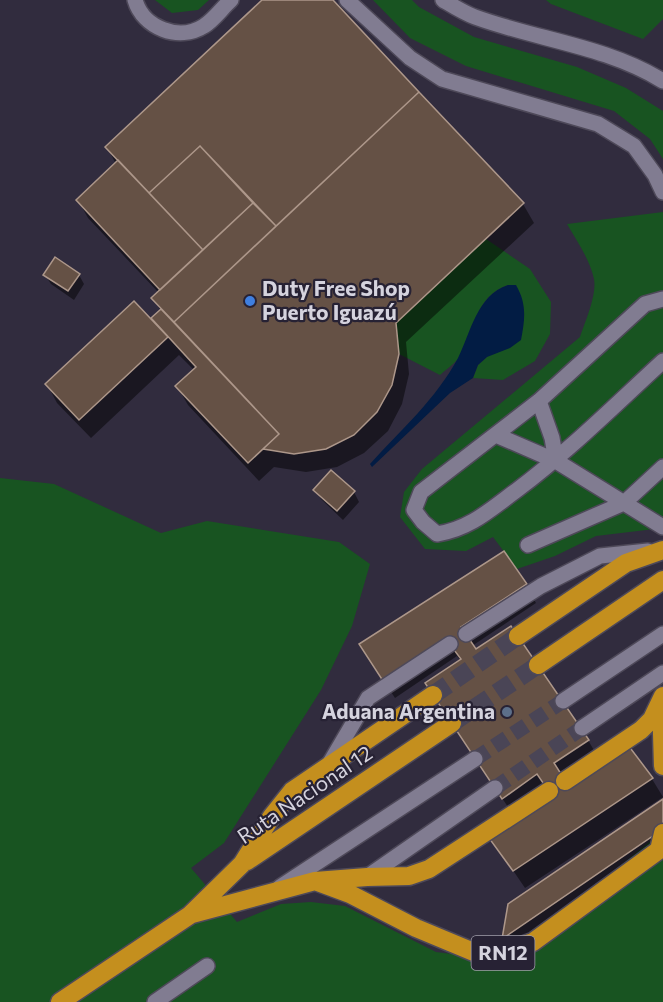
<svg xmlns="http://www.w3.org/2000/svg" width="663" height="1002" font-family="Commissioner,sans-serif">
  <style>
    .green { fill: #185421 }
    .water { fill: #021c44 }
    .shadow { fill: #0007 }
    .building { fill: #655145; stroke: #ad978a; stroke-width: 1.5 }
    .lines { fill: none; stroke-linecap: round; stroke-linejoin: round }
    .minor-tunnel { stroke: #4a4556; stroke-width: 15; stroke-dasharray: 15 8; stroke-linecap: butt }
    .highway-tunnel { stroke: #4a4556; stroke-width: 18; stroke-dasharray: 18 9; stroke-linecap: butt }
    .minor-casing { stroke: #4e4959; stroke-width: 18 }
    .highway-casing { stroke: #4e4959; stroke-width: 21 }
    .minor { stroke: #817c91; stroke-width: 15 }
    .highway { stroke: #c48f1e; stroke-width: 18 }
    .shop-dot { fill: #3f7fe0; stroke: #272234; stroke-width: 2 }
    .service-dot { fill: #5c6f8a; stroke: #272234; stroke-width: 2 }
    .labels { text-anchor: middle; stroke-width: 4.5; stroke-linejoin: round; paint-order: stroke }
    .shield { fill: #272234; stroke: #a19eab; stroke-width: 1.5 }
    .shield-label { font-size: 20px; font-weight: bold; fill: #d5d3de }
    .poi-label { font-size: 21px; font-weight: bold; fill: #d5d3de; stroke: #272234; text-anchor: start }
    .street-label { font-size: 21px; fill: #d5d3de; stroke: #272234 }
  </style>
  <rect width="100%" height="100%" fill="#312c3e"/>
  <path class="green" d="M155 0H209L198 10 172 13Z
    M373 0H412L419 7 474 37 577 67 626 88 663 111V159L650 139 614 111 466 66 410 38Z
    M546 0H663V19L643 39 551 4Z
    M663 212V528L596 536 555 556 517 569 493 537 466 551 425 549 400 517 404 492 422 469 580 337C585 322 597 295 594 279 590 260 577 241 567 224Z
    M486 239 530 269 551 302 550 334 535 361 503 380 473 378 478 365 487 357 508 285C473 297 475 334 458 359 453 365 445 370 440 375L399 354 396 323Z
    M0 478 54 484 161 533 207 521 339 542 370 564 352 626 321 690 224 843 191 868 237 922 281 904 311 902 345 906 436 952 476 957 540 929 651 841 663 824V1002H0Z"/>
  <path class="water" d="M508 285H516C527 304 525 319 521 340L510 348 487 357 478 365 473 378 450 393 372 467 370 464C401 430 436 399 458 358 471 332 477 295 508 285Z"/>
  <path class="shadow" d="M264 0H330L523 204 534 223 406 342 409 374 402 404 388 431 364 453 337 467 306 472 274 467 259 481 188 405 177 386 194 370 179 355 91 438 57 403 47 384 151 321 161 311 153 298 159 293 88 218 78 200 116 164 107 147Z
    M45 275H79L84 284 74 300 51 284Z
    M331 472 354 492 359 502 343 520 321 499 315 490Z
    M525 584 536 603 472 646 588 740 599 759 652 779 663 797 525 888 491 838 514 816 438 702 461 661 457 656 395 698 372 663Z
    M663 801V854L514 957 504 939 510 905Z"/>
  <path class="building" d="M262 0H333L419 92 276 226 200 146 149 193 105 147Z
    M419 92 524 203 396 323 399 354 392 385 377 412 354 435 326 449 294 454 263 449 279 434 174 322Z
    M200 146 253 203 203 250 149 193Z
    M118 160 203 250 160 290 76 200Z
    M253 203 276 226 174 322 151 298Z
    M55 257 80 274 68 291 43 275Z
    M134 301 168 337 79 420 45 384Z
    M161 309 279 434 248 463 175 386 196 367 151 318Z
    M331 470 355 491 337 511 313 490Z
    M504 551 527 584 461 627 476 649 511 626 589 740 554 763 568 785 628 745 653 778 513 871 489 838 550 793 537 774 502 799 425 683 461 659 445 638 383 681 359 644Z
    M663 799V829L502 939 508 904Z"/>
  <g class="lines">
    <path class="minor-tunnel" d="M475 759 563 701
      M495 788 582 728"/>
    <path class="highway-tunnel" d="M433 695 518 636
      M452 723 538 665"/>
    <defs>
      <path id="minor" d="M135 0C143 28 179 42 204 26 214 20 222 8 231 0
        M347 0 410 58 442 79 598 124 634 146 655 175 663 192
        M443 0C453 6 464 13 475 17 538 40 606 46 663 81
        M663 299 645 304 539 401 421 492 414 510 423 522 437 534C470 529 491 509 517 490 569 451 615 405 663 361
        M539 401 552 438 556 461
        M496 435 556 461 663 527
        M528 545 624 503 663 467
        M466 634 541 586 600 556 648 551
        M563 701 663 634
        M582 728 663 673
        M328 766 368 698 450 644
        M367 877 495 788
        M280 887 475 759
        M155 1002 207 966"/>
      <path id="highway" d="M518 636 626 563 663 550
        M538 665 663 580
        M661 702 663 766
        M565 781 641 730 652 719 663 696
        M247 861 452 723
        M315 881 350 894 416 928 488 958 533 942 659 850 663 833
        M192 914 315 881 367 877 409 876 429 869 549 791
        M60 1002 190 915 242 864 272 816 292 791 433 695"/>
    </defs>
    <use href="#minor" class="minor-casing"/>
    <use href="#highway" class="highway-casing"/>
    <use href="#minor" class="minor"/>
    <use href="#highway" class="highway"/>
  </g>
  <circle class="shop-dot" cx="250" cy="301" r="6"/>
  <circle class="service-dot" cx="507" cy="712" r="6"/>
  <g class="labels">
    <rect class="shield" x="471.5" y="936" width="63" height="34" rx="4.5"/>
    <g class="shield-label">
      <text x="503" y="960">RN12</text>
    </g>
    <g class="poi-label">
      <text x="262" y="296">Duty Free Shop<tspan x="262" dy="24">Puerto Iguazú</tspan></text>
      <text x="495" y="719" text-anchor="end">Aduana Argentina</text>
    </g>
    <g class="street-label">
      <text transform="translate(305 795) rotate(-34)" y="7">Ruta Nacional 12</text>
    </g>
  </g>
</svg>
